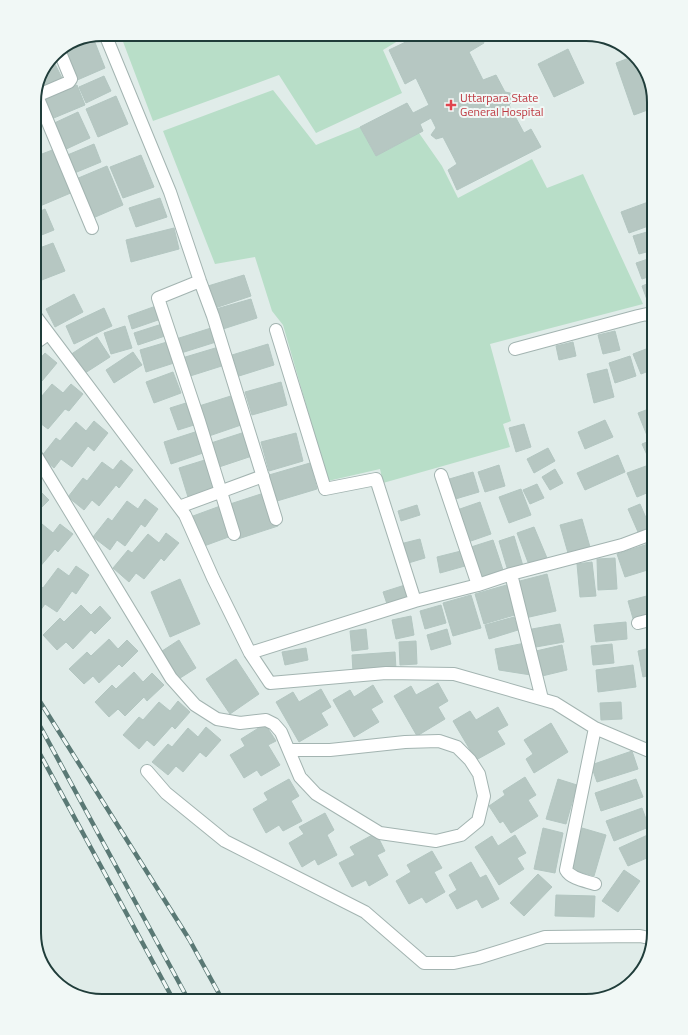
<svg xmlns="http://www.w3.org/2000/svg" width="688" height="1035" font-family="'Titillium Web',sans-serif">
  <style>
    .green { fill: #b8dec8 }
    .building { fill: #b6c7c2; stroke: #b3c6c1 }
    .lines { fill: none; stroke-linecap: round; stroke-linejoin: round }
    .street-casing { stroke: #a3b4b1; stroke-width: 14 }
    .street { stroke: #fff; stroke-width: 12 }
    .rail-casing { stroke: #5a7975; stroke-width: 4.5 }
    .rail { stroke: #f1f8f6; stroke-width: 3; stroke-dasharray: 9; stroke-linecap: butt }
    .health-dot { fill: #e0444e; stroke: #f1f8f6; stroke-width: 1.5 }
    .labels { text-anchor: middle; stroke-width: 4; stroke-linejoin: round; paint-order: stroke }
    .health-label { font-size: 12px; fill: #be3a42; stroke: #f1f8f6; text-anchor: start }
    .rim { fill: none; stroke: #203d3a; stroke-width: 2 }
  </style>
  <rect width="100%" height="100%" fill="#e0ece9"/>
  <path class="green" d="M406 36 383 50 402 93 316 133 279 75 153 121 122 39Z
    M273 90 316 145 360 127 376 156 419 133 442 166 458 198 532 159 547 188 583 174 643 304 490 344 511 421 503 424 510 447 383 483 380 469 328 481 283 325 272 311 255 257 215 264 163 131Z"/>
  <path class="building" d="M480 35 484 43 469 52 483 80 496 75 505 92 510 93 514 96V99L509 105 524 133 531 129 541 147 457 190 448 170 457 164 443 137 436 139 431 135 433 132 436 128 431 118 420 124 423 131 376 156 360 127 407 103 413 113 429 105 416 78 405 84 389 50 418 36Z
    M94 40 105 68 75 81 63 53Z
    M568 49 584 83 554 97 538 64Z
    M634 56 653 108 634 115 616 63Z
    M52 58 62 78 37 91V90Z
    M104 76 111 91 86 103 79 87Z
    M77 85 85 105 49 120 41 101Z
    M116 96 128 124 98 137 86 109Z
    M78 112 90 138 62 151 50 125Z
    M94 144 101 162 72 174 65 156Z
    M55 149 73 192 40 206 34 192V157Z
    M141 155 154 187 123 198 110 167Z
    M107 166 123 205 93 218 76 179Z
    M160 198 167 217 136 227 129 208Z
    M651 201 654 209V224L629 233 621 212Z
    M45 209 54 230 34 238V214Z
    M174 228 179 249 131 262 126 240Z
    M654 230V250L639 254 633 236Z
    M53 243 65 271 34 283V250Z
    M654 257V275L642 279 636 263Z
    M244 275 251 296 215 308 208 286Z
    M654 281V306L650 308 642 286Z
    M74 294 83 312 55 327 46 309Z
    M251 299 257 318 223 329 216 309Z
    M156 306 161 319 132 329 128 316Z
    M104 308 112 326 74 344 66 326Z
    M162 324 165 336 138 345 134 333Z
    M125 326 132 348 111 354 104 333Z
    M211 328 216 342 181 353 176 339Z
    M615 331 620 350 603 354 598 335Z
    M97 337 110 357 82 375 70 355Z
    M167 342 174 363 146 372 140 350Z
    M573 342 576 356 559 360 556 346Z
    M268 344 274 365 239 376 232 355Z
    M222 346 228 364 187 377 182 358Z
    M654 346V369L641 374 633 354Z
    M133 352 142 365 114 383 106 370Z
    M45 353 57 363 42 381 38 378 34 383V360L37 362Z
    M630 356 636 376 615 383 609 363Z
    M607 369 614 397 594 403 587 374Z
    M173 372 181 393 154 403 146 382Z
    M281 382 287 405 252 415 245 392Z
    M52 384 63 393 71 384 83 394 69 411 65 409 48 429 40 423 34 430V401L36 403Z
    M234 395 244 424 209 436 199 406Z
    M186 403 194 425 178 430 170 408Z
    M654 407V435L648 438 638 413Z
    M605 420 613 437 585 449 578 432Z
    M94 421 108 433 94 451 88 446 72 467 61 459 54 468 41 457 56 438 60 441 76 422 86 431Z
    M524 424 531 447 516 452 509 428Z
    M248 431 255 455 219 467 211 443Z
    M195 432 203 453 171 464 164 442Z
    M296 433 303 461 269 471 261 442Z
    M654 439V467L653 468 642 444Z
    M548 448 555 461 534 473 527 459Z
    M618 455 625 472 585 490 577 473Z
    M208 459 217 488 188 497 179 468Z
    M121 460 133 470 119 488 116 485 99 506 92 500 84 510 68 497 83 478 87 481 102 462 113 470Z
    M310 463 317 489 277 501 269 475Z
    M499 465 505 486 485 492 478 472Z
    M646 466 654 485V490L637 497 627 473Z
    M555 469 563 483 550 490 542 477Z
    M473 472 479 492 452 500 446 480Z
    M537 484 544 498 530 504 523 490Z
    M38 489 49 500 34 515V493Z
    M521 489 531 515 509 523 499 497Z
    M267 492 278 526 238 539 227 505Z
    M145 499 158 509 145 527 141 524 125 546 117 540 110 550 93 537 108 518 112 521 127 501 138 509Z
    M480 502 491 534 468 542 457 510Z
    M640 504 650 527 638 532 628 509Z
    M223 505 234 535 204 546 193 516Z
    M417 505 420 515 401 521 398 511Z
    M582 519 590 547 568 553 560 525Z
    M42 524 53 533 60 524 73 534 58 552 55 549 38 569 34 566V534Z
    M534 527 547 558 529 565 517 533Z
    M166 533 179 543 164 561 161 558 144 579 136 573 129 582 113 568 128 550 132 553 148 534 159 543Z
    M514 536 523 566 508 571 499 541Z
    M420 539 425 558 405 564 400 544Z
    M493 540 503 570 481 577 471 547Z
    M654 542V568L625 577 617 554Z
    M461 551 465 566 440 573 437 557Z
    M615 558 617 589 598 590 597 559Z
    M592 562 596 596 580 597 577 564Z
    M76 566 89 575 76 594 72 591 57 612 45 604 40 611 34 606V592L39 585 43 588 58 568 69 576Z
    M547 574 556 611 525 618 516 582Z
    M180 579 200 624 170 637 151 592Z
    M510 584 518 614 484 624 475 594Z
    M405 585 408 597 387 604 383 592Z
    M654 594V616L634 622 628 601Z
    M471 595 481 628 453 636 443 603Z
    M81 605 91 615 100 606 111 618 95 634 91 630 73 649 66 642 57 650 43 635 60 618 64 622Z
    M441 605 446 623 425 629 420 611Z
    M411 616 414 635 396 639 392 620Z
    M514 617 518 630 489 639 485 625Z
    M626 622 627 639 596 642 594 625Z
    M560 624 564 642 536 647 532 629Z
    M366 629 368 649 352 651 350 631Z
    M447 629 451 644 431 650 427 635Z
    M109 639 118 649 127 640 138 651 122 667 119 664 99 683 93 676 84 684 69 669 87 652 91 656Z
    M179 640 196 668 177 680 159 653Z
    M416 641 417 664 400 665 399 642Z
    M525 643 531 675 499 670 495 649Z
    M612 644 614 663 593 665 591 646Z
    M562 645 567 670 542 676 536 651Z
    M654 647V674L643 677 638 651Z
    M306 648 308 660 285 665 282 652Z
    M395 652 396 669 353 672 352 655Z
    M236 659 259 694 230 714 206 679Z
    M633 665 636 687 598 692 596 670Z
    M134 672 143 682 152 673 164 685 147 701 144 697 125 716 118 709 109 717 95 702 112 685 116 689Z
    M438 683 448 701 438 707 445 719 417 736 394 696 411 686 416 695Z
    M373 685 383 702 371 709 379 722 354 737 333 700 350 690 354 697Z
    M321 689 331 707 321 713 328 725 299 742 276 702 293 692 299 702Z
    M178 701 190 712 175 729 172 726 154 746 147 740 139 749 123 735 139 717 143 720 159 702 170 711Z
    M621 702 622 719 601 720 600 703Z
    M498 707 508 725 497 731 505 744 476 760 453 721 470 711 476 720Z
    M551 723 568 752 534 773 526 759 533 754 524 740Z
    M265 724 276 741 268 745 280 765 261 776 257 770 244 778 230 755 245 746 241 739Z
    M206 727 221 740 206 757 200 752 183 772 176 766 168 775 152 762 168 744 172 747 188 728 198 737Z
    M632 751 638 769 597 782 591 765Z
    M525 777 536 795 528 800 538 816 511 833 503 821 500 823 489 806 505 795 503 791Z
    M289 779 299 796 291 801 302 821 283 831 279 825 266 833 253 809 268 800 264 793Z
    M558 779 577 785 566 824 546 819Z
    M636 779 643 797 601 811 595 793Z
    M642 808 649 827 614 841 606 821Z
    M325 813 334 830 327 835 337 855 318 865 315 859 302 867 289 843 304 834 299 827Z
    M543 828 563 833 555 873 534 869Z
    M582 828 606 835 594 876 570 869Z
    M376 833 385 851 377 855 388 875 369 886 366 880 352 887 339 863 355 855 350 847Z
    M652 833 654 836V855L628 866 619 848Z
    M515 835 526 853 517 858 524 869 499 885 475 847 492 836 498 846Z
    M432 851 442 868 434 872 445 892 426 903 422 897 409 904 396 881 411 872 407 865Z
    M471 862 480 878 486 875 499 899 482 908 477 899 457 909 449 895 457 890 449 875Z
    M624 870 640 881 618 912 602 901Z
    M538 874 552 887 524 916 510 903Z
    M556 895 595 896 594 917 555 916Z"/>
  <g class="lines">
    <defs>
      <path id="street" d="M107 39 170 192 200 281 213 316 276 519
        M37 96 92 228
        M34 97 69 82 71 79 59 50
        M200 281 158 298 199 421 234 534
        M34 314 185 515 213 578 250 653 270 683 386 673 454 674 555 703 595 728 654 753
        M276 330 325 489 376 479 415 601 478 585 511 574 622 545 654 533
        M34 344 48 334
        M515 349 638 316 647 314 654 319
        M34 452 171 678 195 705 217 719 240 723 266 720 274 724 281 732 300 777 316 794 380 833 436 841 461 835 478 821 484 796 479 774 470 760 457 747 439 741 405 742 330 750H289
        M441 475 478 585
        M179 507 263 476
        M511 574 542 699
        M638 623 654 619
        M250 653 415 601
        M147 771 166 793 225 841 365 912 424 963H454L478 958 545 937 640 936 653 939
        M595 884C586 881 571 879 566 870L595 728"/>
    </defs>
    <use href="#street" class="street-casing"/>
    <use href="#street" class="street"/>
    <defs>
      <path id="rail" d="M34 692 189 939 223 1001
        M34 715 189 1001
        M34 743 174 1001"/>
    </defs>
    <use href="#rail" class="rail-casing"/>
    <use href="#rail" class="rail"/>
  </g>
  <path class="health-dot" d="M449 99h4v4h4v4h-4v4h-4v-4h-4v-4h4z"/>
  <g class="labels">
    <g class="health-label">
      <text x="460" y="102">Uttarpara State<tspan x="460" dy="14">General Hospital</tspan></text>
    </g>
  </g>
  <path d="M0 0H688V1035H0ZM102 41H586A61 61 0 0 1 647 102V933A61 61 0 0 1 586 994H102A61 61 0 0 1 41 933V102A61 61 0 0 1 102 41Z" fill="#f1f8f6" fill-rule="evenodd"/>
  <path class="rim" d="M102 41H586A61 61 0 0 1 647 102V933A61 61 0 0 1 586 994H102A61 61 0 0 1 41 933V102A61 61 0 0 1 102 41Z"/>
</svg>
